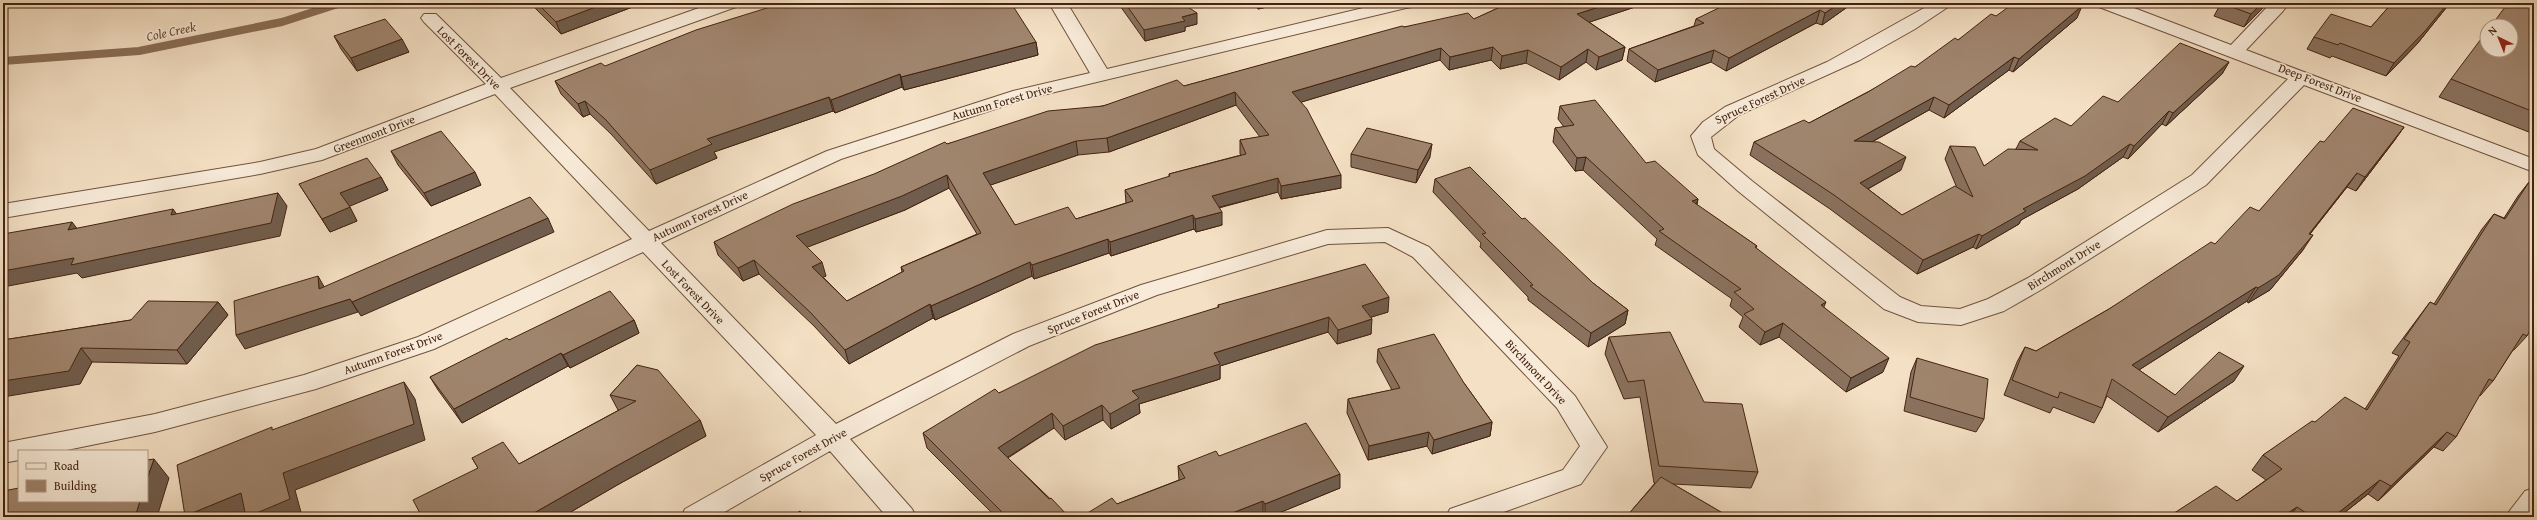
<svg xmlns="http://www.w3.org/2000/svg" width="2537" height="520" font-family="'Gentium Book Plus',serif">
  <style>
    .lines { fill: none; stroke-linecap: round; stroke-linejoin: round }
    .stream { stroke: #8a6e57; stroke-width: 8 }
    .minor-casing { stroke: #70523d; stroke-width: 2 }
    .minor { fill: #f8ebd9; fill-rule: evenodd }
    .wall { fill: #8a725f; stroke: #442310; fill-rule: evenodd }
    .shaded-wall { fill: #705d4d; stroke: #442310 }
    .building { fill: #a0856e; stroke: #442310; fill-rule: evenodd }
    .labels { text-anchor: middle; stroke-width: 3.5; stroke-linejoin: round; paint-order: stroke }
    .street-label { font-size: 12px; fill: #442310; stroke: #f8ebd9 }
    .water-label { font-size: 13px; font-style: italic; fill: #674834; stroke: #f8ebd9 }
  </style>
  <rect width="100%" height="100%" fill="#f4e0c4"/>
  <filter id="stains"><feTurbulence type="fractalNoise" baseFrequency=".005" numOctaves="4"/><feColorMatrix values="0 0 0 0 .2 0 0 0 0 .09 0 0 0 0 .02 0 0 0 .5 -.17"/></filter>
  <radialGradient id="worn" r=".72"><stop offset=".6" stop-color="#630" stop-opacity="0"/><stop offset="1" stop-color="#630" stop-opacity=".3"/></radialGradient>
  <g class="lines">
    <path class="stream" d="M3 61 139 51 282 22 341 3"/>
    <defs>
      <path id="minor" d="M713 3H739L736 7 510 88 649 231 827 151 1013 91 1090 73 1049 3H1067L1107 69 1384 3H1415L1412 7 1406 8 1026 99 841 159 661 243 836 424 1013 334 1141 285 1327 230 1388 228 1429 247 1575 396 1607 447 1581 484 1490 517H1446L1450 509 1563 470 1580 446 1557 408 1413 257 1385 242 1328 244 1157 295 1029 346 850 439 912 509 916 517H887L830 451 716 517H681L685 509 816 435 643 252 434 349 316 389 155 432 62 451H19V460L3 463V443L155 414 304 375 418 337 632 239 495 94 322 160 260 174 3 218V204L260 162 316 149 486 84 424 22 421 18 424 14H436L501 78Z
        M1933 3H1954L1915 29 1860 60 1739 115 1711 137 1714 149 1752 181 1900 297 1921 306 1960 309 1988 299 2028 278 2192 175 2288 79 2099 7 2096 3H2121L2231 45 2271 3H2283L2286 7 2283 11 2246 50 2534 159V172L2304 85 2206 185 2044 288 2004 311 1961 325 1918 322 1884 309 1738 191 1698 155 1691 136 1703 122 1725 107 1827 62Z
        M2534 488V517H2505L2525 491Z"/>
    </defs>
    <use href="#minor" class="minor-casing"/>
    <use href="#minor" class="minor"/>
  </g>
  <path class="wall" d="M532 3H643L561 34 533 6Z
    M1118 3H1182L1197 24 1185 27V31L1145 41Z
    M1253 3H1284L1258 9Z
    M1509 3H1647L1589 22 1625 47 1622 60 1596 70 1586 62 1559 80 1526 63 1500 69 1491 60 1449 70 1440 60 1301 102 1341 188 1281 199 1278 192 1219 208 1222 225 1196 232 1194 229 1111 256 1109 253 1034 279 1032 276 935 320 933 318 849 364 814 326 759 274 743 281 718 255 714 242 947 144 1184 86 1404 27 1474 19ZM1236 105 1260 137 1240 140V154L1241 155 1169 174V177L1125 190 1126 203 1076 219 1015 225 990 185 1078 155 1109 152ZM949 188 977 234 901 267 902 272 847 301 823 277 826 276 807 247 905 210Z
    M1740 3H1853L1822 25 1816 23 1726 71 1711 62 1655 82 1627 61 1629 49 1694 26 1696 19Z
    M2221 3H2267L2265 6 2244 27 2214 16Z
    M2392 3H2450L2417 44 2386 76 2332 56 2330 58 2307 49 2314 37 2371 27Z
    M2534 3V134L2439 97 2451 79Z
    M1996 16 2077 18 2013 72 2009 70 1944 118 1929 110 1872 142 1901 170 1868 189 1902 215 1957 188 1945 159 1950 146 1984 166 2016 149 2020 141 2071 126 2118 102 2229 62 2222 74 2166 126 2162 124 2128 159 2123 157 2078 189 2021 220 2019 224 1976 249 1973 247 1917 274 1830 209 1750 155 1754 142 1809 123 1915 67Z
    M334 36 409 52 357 71 341 49Z
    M1036 42 1038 55 904 90 902 87 835 113 833 111 714 152 717 158 656 184 611 134 590 114 583 117 561 94 555 81Z
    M1560 106 1646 163 1698 199 1697 205 1757 246 1756 248 1824 307 1883 372 1846 392 1779 337 1760 345 1739 327 1743 317 1730 306 1732 299 1655 245 1657 239 1583 170 1575 171 1553 142 1555 128 1564 127 1558 119Z
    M2404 127 2394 141 2356 191 2347 187 2310 234 2303 250 2270 290 2248 303 2247 301 2139 370 2175 395 2234 381 2158 432 2107 396 2102 408 2094 423 2053 407 2050 413 2004 395 2017 362 2025 347 2036 351 2109 309 2215 244 2259 211 2324 142Z
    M391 151 481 185 431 206 398 165Z
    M1351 154 1430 157 1416 183 1351 167Z
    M381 177 388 190 349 206 357 221 330 232 299 184Z
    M1435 179 1522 219 1593 283 1628 310 1625 324 1588 347 1528 300V297L1480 247 1481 243 1433 192Z
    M2529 182 2527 336 2514 350H2513L2493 381 2480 396 2479 395 2456 437 2443 451 2434 447 2378 501 2368 494 2339 517H2168L2237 501 2266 480 2252 470 2263 455 2315 422 2365 409 2399 356 2392 353 2430 302 2434 304 2482 229 2494 214 2504 218 2518 196Z
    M218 302 228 315 187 364 92 362 80 384 3 340 131 320Z
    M1218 305 1388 312 1371 317V334L1337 344 1328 332 1220 366V379L1139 404 1140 413 1111 429 1103 420 1065 440 1054 428 1008 458 1069 517H996L927 448 923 433 999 393 1218 308Z
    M634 320 639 333 570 368 568 366 462 423 438 390 430 377 509 340Z
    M1609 337 1758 472 1751 488 1673 484 1726 515 1725 517H1626L1655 483H1654L1640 397 1624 399 1605 354Z
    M1378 349 1464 383 1492 422 1490 436 1432 454 1427 446 1368 460 1347 413 1348 399 1392 390 1377 362Z
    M1917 358 1984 419 1976 432 1904 411 1911 372Z
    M637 365 700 420 706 436 619 484 562 517H422L478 468 472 458 519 464 619 410H618L610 395Z
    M1219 456 1340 488 1269 517H1264L1263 515 1117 504 1179 480 1178 466Z"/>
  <path class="shaded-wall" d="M606 3H643L561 34 556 22Z
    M1258 3H1284L1258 9Z
    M1611 3H1647L1575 27 1577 14Z
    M1840 3H1853L1822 25 1825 13Z
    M2262 3H2267L2265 6 2244 27 2251 14Z
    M2448 3H2450L2417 44 2386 76 2394 63Z
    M2082 6 2077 18 2013 72 2019 59Z
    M1820 10 1816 23 1726 71 1729 58Z
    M1197 13V24L1185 27V31L1145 41 1144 30 1182 17Z
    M402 39 409 52 357 71 351 58Z
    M1036 42 1038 55 904 90 901 77Z
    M1493 47 1491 60 1449 70 1450 57Z
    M1625 47 1622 60 1596 70 1599 57Z
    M1441 48 1440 60 1292 105V92Z
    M1588 49 1586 62 1559 80 1561 67Z
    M1528 50 1526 63 1500 69 1502 56Z
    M1714 50 1711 62 1655 82 1658 70Z
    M2014 57 2009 70 1944 118 1949 105Z
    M2229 62 2222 74 2166 126 2173 113Z
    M900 74 902 87 835 113 831 100Z
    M1235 92 1236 105 1109 152 1107 138Z
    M829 97 833 111 714 152 717 158 656 184 650 170 707 139Z
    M1934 97 1929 110 1850 154 1854 141Z
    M585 101 590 114 583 117 578 104Z
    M2169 111 2162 124 2128 159 2134 146Z
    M2404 127 2394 141 2356 191 2365 177Z
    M1076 141 1078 155 985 187 983 173Z
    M1432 144 1430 157 1416 183 1418 170Z
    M2130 144 2123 157 2078 189 2021 220 2019 224 1976 249 1982 236 2023 209Z
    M1586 157 1583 170 1575 171 1577 158Z
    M1906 157 1901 170 1855 196 1860 183Z
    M475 172 481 185 431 206 424 193Z
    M2357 173 2347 187 2299 248 2309 234Z
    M947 175 949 188 905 210 800 250 796 236Z
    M1341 175V188L1281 199V186Z
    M381 177 388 190 348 207 340 193Z
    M1278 178V192L1212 209V196Z
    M278 193 287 206 280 236 82 278 77 273 3 287V271Z
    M1698 199 1694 212 1692 201Z
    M350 207 357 221 330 232 322 219Z
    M173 209 183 223 171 215Z
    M1222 212V225L1196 232 1195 219Z
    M1193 215 1194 229 1111 256 1110 242Z
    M548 218 554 232 361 316 352 302Z
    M72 222 82 235 68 230Z
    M1979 234 1973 247 1917 274 1923 260Z
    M2313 235 2303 250 2270 290 2248 303 2258 288Z
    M1108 239 1109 253 1034 279 1032 265Z
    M754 260 759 274 743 281 738 268Z
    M822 262 826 276 816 281 812 267Z
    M1030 262 1032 276 935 320 931 306Z
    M318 276 326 290 319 289Z
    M2256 287 2247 301 2123 380 2132 365Z
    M1389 297 1388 312 1362 320V306Z
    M350 299 358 312 245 349 236 335Z
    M218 302 228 315 187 364 177 350Z
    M1826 302 1820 316 1821 305Z
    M930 304 933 318 849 364 845 350Z
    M1628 310 1625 324 1588 347 1591 333Z
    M1329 317 1328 332 1220 366V379L1139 404 1140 413 1111 429 1110 414 1132 391 1214 353Z
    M1372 319 1371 334 1337 344 1338 330Z
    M634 320 639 333 570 368 563 355Z
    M1783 323 1779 337 1760 345 1765 332Z
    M81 348 92 362 80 384 3 397V381Z
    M561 353 568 366 462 423 454 409Z
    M1889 358 1883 372 1846 392 1851 378Z
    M2244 366 2234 381 2158 432 2168 417Z
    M404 382 415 399 425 440 295 490 302 516 299 517H247L283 473Z
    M1102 405 1103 420 1065 440 1063 426Z
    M1052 413 1054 428 1000 462 998 448Z
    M700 420 706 436 619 484 562 517H527L611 469Z
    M1492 422 1490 436 1432 454 1434 440Z
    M1429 432 1427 446 1368 460 1369 446Z
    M2447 432 2434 447 2378 501 2391 486Z
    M154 459 169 478 157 517H135L140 501H147V479Z
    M1340 474V488L1269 517H1265V504Z
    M2380 480 2368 494 2339 517H2333Z
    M241 493 254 510 237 517H186L185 516Z
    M1263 501V515L1258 517H1222Z
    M2297 507 2289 517H2282Z"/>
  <path class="building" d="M537 3H606L556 22Z
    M783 3H1011L1036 42 901 77 900 74 831 100 829 97 707 139 712 144 650 170 606 120 585 101 578 104 555 81 601 63 605 66 696 30Z
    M1125 3H1182L1197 13 1182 17 1185 21 1144 30Z
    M1509 3H1611L1577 14 1625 47 1599 57 1588 49 1561 67 1528 50 1502 56 1493 47 1450 57 1441 48 1292 92 1307 109 1341 175 1281 186 1278 178 1212 196 1222 212 1195 219 1193 215 1110 242 1108 239 1032 265 1030 262 931 306 930 304 845 350 810 312 754 260 738 268 714 242 793 204 874 174 945 142 947 144 1048 111 1103 106 1177 80 1184 86 1402 26 1404 27 1468 13 1474 19ZM1235 92 1269 135 1240 140 1246 154 1169 174 1170 176 1125 190 1133 201 1076 219 1068 207 1015 225 983 173 1076 141 1107 138ZM947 175 981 233 901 267 904 271 847 301 812 267 822 262 796 236 902 196Z
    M1729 3H1733L1736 5 1740 3H1840L1825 13 1820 10 1729 58 1714 50 1658 70 1629 49 1704 23 1696 19Z
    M2014 3H2074L2082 6 2019 59 2014 57 1949 105 1934 97 1854 141 1879 142 1906 157 1860 183 1902 215 1955 186 1973 197 1950 146 1975 147 1984 166 2008 149 2038 150 2020 141 2055 118 2071 126 2103 96 2118 102 2180 43 2229 62 2173 113 2169 111 2134 146 2130 144 2085 176 2023 209 2026 211 1982 236 1979 234 1923 260 1834 195 1754 142 1804 120 1809 123 1868 92 1911 66 1915 67 1955 38 1958 40 1991 14 1996 16Z
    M2221 3H2262L2251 14Z
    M2392 3H2448L2425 31 2394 63 2340 43 2338 45 2314 37 2331 14 2371 27Z
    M2508 3H2534V112L2451 79 2487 31V50H2511V26H2491Z
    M385 19 402 39 351 58 334 36Z
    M1595 100 1646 163 1655 161 1698 199 1692 201 1757 246 1755 247 1826 302 1821 305 1889 358 1851 378 1783 323 1765 332 1744 314 1754 309 1734 292 1741 289 1659 231 1664 229 1586 157 1577 158 1555 128 1574 125 1560 106Z
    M2353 108 2404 127 2365 177 2357 173 2309 234 2313 235 2279 275 2258 288 2256 287 2132 365 2175 395 2219 352 2244 366 2168 417 2112 379 2102 408 2060 392 2058 398 2012 380 2025 347 2036 351 2109 309 2211 242 2215 244 2250 207 2259 211 2320 141 2324 142Z
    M1367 128 1432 144 1418 170 1351 154Z
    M441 131 475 172 424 193 391 151Z
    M367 158 381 177 340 193 350 207 322 219 299 184Z
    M1470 167 1522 219 1525 218 1593 283 1628 310 1591 333 1530 286 1533 285 1482 234 1486 233 1435 179Z
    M2529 182 2534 184V323L2527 336 2523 334 2493 381 2489 379 2456 437 2447 432 2391 486 2380 480 2333 517H2312L2297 507 2282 517H2168L2216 486 2237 501 2282 469 2263 455 2312 421 2315 422 2345 397 2367 410 2410 342 2404 339 2430 302 2436 305 2494 214 2505 219Z
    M278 193 271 223 71 265 74 258 3 271V234L72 222 68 230 173 209 171 215Z
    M530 197 548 218 352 302 350 299 236 335 234 301 318 276 319 289Z
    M1365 264 1389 297 1362 306 1372 319 1338 330 1329 317 1214 353 1220 364 1132 391 1139 398 1110 414 1102 405 1063 426 1052 413 998 448 1049 499 1051 498 1069 517H1006L1001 511 923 433 995 389 999 393 1095 345 1219 307 1218 305Z
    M610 291 634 320 563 355 561 353 454 409 430 377 507 338 509 340Z
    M148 301 218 302 177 350 81 348 69 371 3 381V340L131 320Z
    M1670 332 1704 402 1742 404 1758 472 1659 466 1644 380 1628 382 1609 337Z
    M1434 334 1464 383 1492 422 1434 440 1429 432 1369 446 1348 399 1400 388 1378 349Z
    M1917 358 1988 379 1984 419 1910 397Z
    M637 365 658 370 700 420 611 469 527 517H422L413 500 478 468 472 458 503 442 519 464 636 401 610 395Z
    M404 382 414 424 283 473 290 499 247 517H246L241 493 185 516 177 465 272 427V430Z
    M1306 423 1340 474 1265 504 1263 501 1222 517H1081L1112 498 1117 504 1185 478 1178 466 1216 451 1219 456Z
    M154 459 147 479V460Z
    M1661 477 1726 515 1724 517H1626Z
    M19 488V501H140L135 517H3V491Z
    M800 511 806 517H790Z"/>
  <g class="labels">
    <g class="street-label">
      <text transform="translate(469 58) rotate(45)" y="4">Lost Forest Drive</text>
      <text transform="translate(2320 83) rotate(21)" y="4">Deep Forest Drive</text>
      <text transform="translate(1760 100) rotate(-25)" y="4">Spruce Forest Drive</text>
      <text transform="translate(1002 102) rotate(-16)" y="4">Autumn Forest Drive</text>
      <text transform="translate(374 134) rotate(-21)" y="4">Greenmont Drive</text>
      <text transform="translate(700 216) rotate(-25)" y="4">Autumn Forest Drive</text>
      <text transform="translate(2064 265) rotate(-32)" y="4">Birchmont Drive</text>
      <text transform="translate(693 292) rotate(46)" y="4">Lost Forest Drive</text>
      <text transform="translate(1093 312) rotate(-22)" y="4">Spruce Forest Drive</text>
      <text transform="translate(393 353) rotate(-20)" y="4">Autumn Forest Drive</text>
      <text transform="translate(1536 372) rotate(47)" y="4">Birchmont Drive</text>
      <text transform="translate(803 455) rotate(-29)" y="4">Spruce Forest Drive</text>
    </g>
    <g class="water-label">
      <text transform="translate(171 31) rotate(-12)" y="5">Cole Creek</text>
    </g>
  </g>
  <rect width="2537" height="520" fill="none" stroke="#f4e0c4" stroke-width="16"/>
  <rect x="4" y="4" width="2529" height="512" fill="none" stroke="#442310" stroke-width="2"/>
  <rect x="8" y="8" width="2521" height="504" fill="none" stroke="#442310"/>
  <rect x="18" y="450" width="130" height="52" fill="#f8ebd9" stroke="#b09b89"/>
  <rect x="26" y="463" width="20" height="6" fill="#f8ebd9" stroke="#b09b89"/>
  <text x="54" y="470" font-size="12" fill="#442310">Road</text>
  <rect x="26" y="480" width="20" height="12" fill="#a0856e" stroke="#b09b89"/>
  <text x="54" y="490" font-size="12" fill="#442310">Building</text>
  <g transform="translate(2499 38) rotate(317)"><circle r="19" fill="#f8ebd9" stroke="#b09b89"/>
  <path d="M0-3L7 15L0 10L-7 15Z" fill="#8f2418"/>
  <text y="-6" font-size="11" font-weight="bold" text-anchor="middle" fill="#442310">N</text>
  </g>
  <rect width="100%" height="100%" filter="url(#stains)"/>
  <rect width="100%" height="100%" fill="url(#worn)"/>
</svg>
